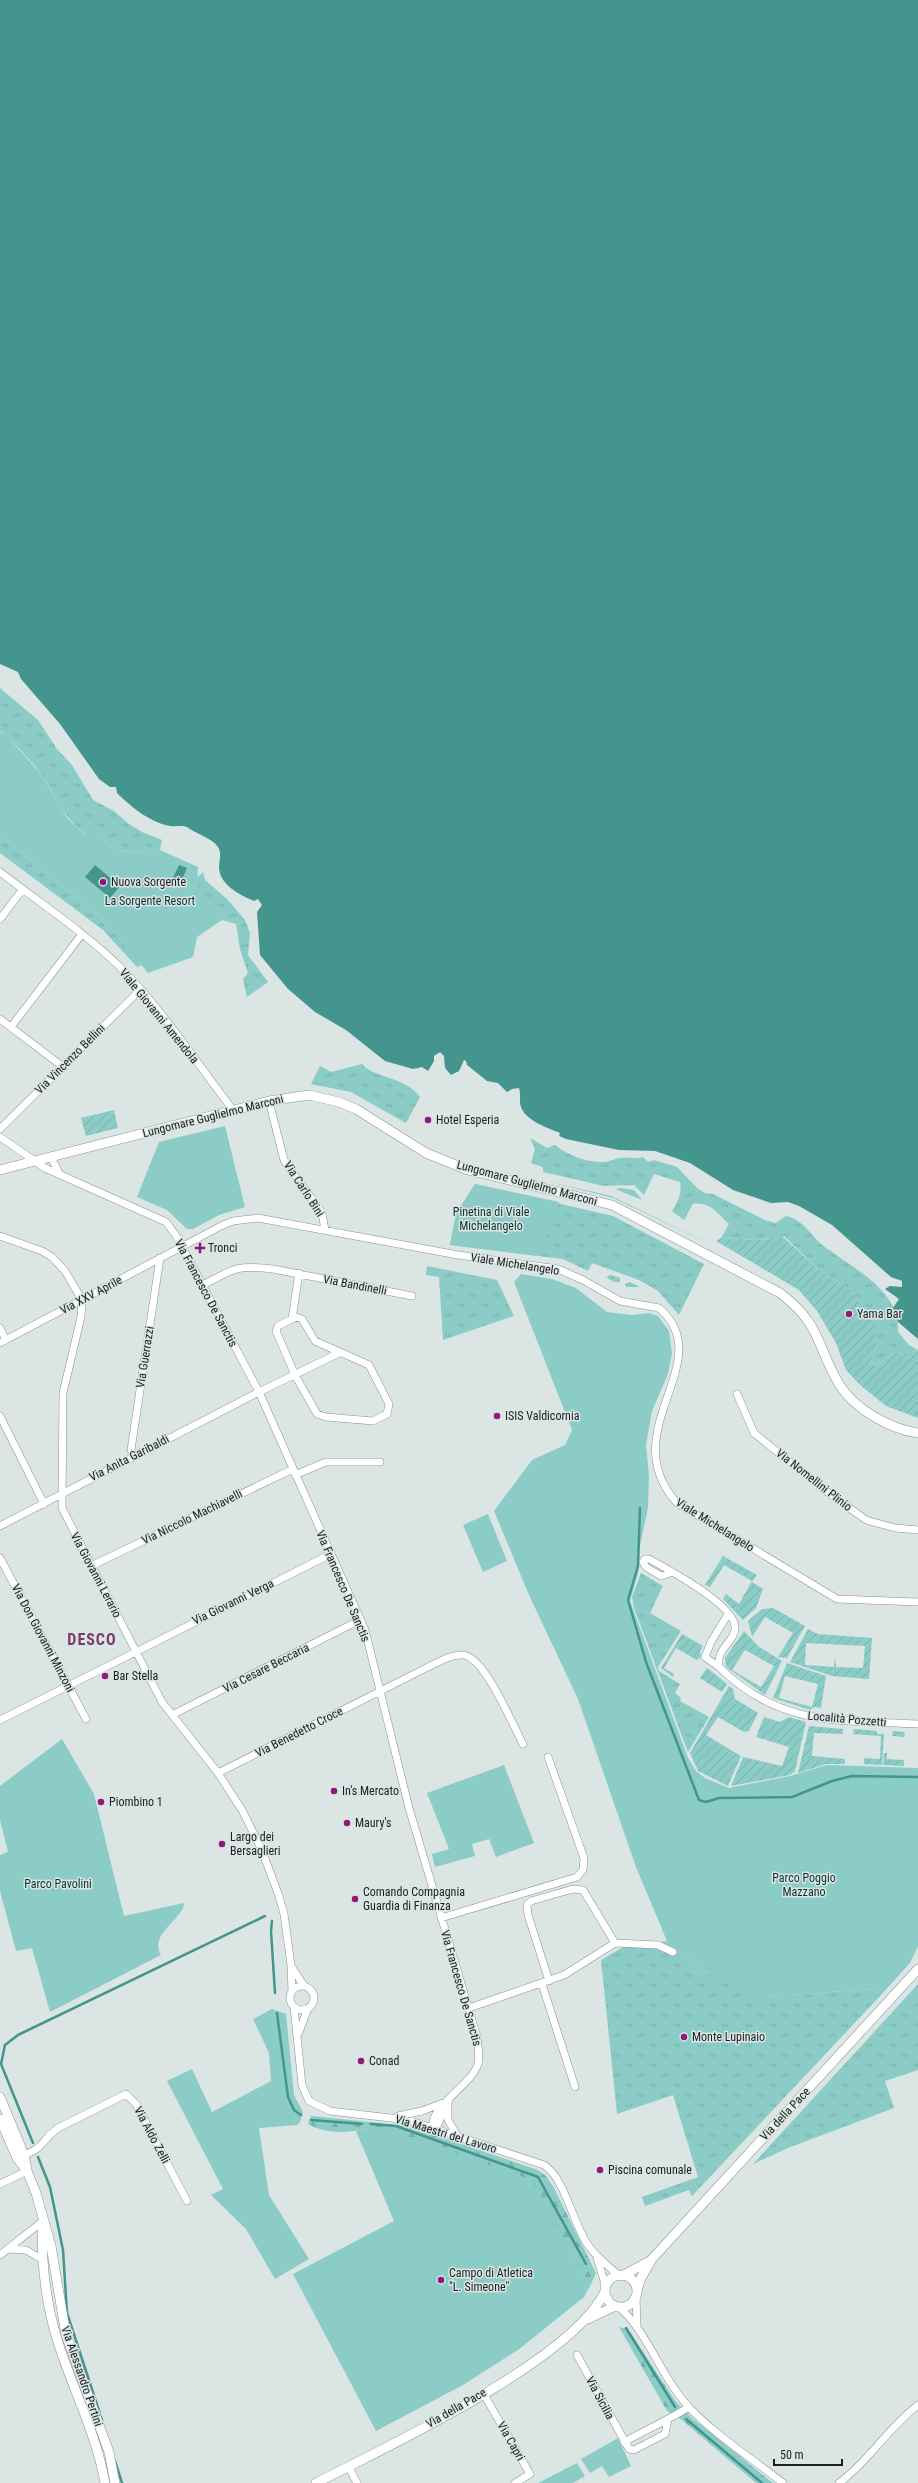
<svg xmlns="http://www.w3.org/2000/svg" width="918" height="2483" font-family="'Roboto Condensed',sans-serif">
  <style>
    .grass { fill: url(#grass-tufts) }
    .forest { fill: url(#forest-firs) }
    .park { fill: #8bcdc6 }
    .garden { fill: url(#garden-furrows); fill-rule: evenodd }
    .water { fill: #43958e }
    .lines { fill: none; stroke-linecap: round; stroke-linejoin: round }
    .stream { stroke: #43958e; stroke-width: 2.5 }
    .minor-casing { stroke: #899392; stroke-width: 8 }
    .tertiary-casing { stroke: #899392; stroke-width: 10 }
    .minor { stroke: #fff; stroke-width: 7 }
    .tertiary { stroke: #fff; stroke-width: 9 }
    .poi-dot { fill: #8f1978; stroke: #dae5e4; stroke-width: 1.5 }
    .labels { text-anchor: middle; stroke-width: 3; stroke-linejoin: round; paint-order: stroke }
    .poi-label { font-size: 12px; fill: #1b1f1f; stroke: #dae5e4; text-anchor: start }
    .park-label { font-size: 12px; fill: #08312e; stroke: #dae5e4 }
    .street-label { font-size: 12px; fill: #1b1f1f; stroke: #dae5e4 }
    .district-label { font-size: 16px; font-weight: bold; letter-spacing: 1px; fill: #783e69; stroke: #dae5e4 }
  </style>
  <defs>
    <pattern id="grass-tufts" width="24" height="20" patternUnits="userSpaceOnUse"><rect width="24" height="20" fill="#8bcdc6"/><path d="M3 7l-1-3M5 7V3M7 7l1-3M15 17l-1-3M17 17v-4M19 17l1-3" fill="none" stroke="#77b0aa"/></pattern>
    <pattern id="forest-firs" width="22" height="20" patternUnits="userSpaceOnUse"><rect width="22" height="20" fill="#8bcdc6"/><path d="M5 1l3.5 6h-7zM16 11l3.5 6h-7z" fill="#77b0aa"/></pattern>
    <pattern id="garden-furrows" width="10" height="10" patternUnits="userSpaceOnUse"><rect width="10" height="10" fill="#8bcdc6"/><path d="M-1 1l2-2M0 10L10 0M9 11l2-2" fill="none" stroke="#77b0aa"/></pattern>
  </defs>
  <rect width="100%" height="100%" fill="#dae5e4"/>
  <path class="grass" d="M0 688 38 720 57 749 72 765 93 800 114 811 129 824 142 832 162 840 160 850C151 853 130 854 120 850 106 844 101 833 85 834 60 814 58 798 41 774 31 760 17 747 6 735L0 731Z
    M0 838H4L101 917 142 965 137 967 103 930 0 853Z
    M203 872 205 880 227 899 245 920 250 933 248 955 268 982 247 997 243 979 248 973 240 949 236 924 222 920 202 901 197 891V878Z
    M362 1064C373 1078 405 1076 420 1097L406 1123 351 1092 311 1084 320 1066 331 1072Z
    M530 1138 547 1148 555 1145C569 1156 588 1163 605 1162 611 1161 616 1158 621 1158 629 1157 635 1159 643 1157L648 1162 654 1160 677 1167 697 1188 705 1193 713 1194 765 1220 776 1223 786 1216C805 1220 811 1237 826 1248 854 1268 901 1292 898 1332L909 1345 918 1350 910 1357 897 1352 874 1366 871 1361 877 1346 868 1310 858 1300 855 1293 819 1270 784 1236 760 1240 721 1238 729 1224C718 1214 710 1201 693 1204L684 1220 672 1211C678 1201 682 1194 680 1182L654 1174 644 1195 634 1185 604 1186 543 1172V1167L531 1163 535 1149Z
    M546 1181 611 1196 719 1248 613 1198Z
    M475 1184 613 1216 704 1264 679 1315 658 1291 639 1280 592 1263 588 1271 563 1259 450 1245 456 1214Z
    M620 1188 634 1190 642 1200 615 1189Z
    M427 1266 497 1280 514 1316 443 1340 439 1277 426 1275Z
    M641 1573 663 1586 650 1613 681 1631 658 1667 659 1671 680 1684 675 1693 681 1698 680 1701 709 1717 688 1752 634 1608 632 1597Z
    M667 1941 708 1973 765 1997 871 1989 880 1996 692 2196 689 2190 645 2206 642 2197 698 2177 673 2095 617 2114 601 1960 623 1947Z
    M918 1984V2070L885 2081 894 2108 788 2148 753 2164Z"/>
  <path class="forest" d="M311 2116 398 2125 435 2135 538 2170 546 2176 554 2188 596 2273 590 2286 531 2180 367 2128C347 2134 326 2134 308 2124Z
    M619 2327 628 2329 676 2402 693 2419 773 2483H756L682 2420 667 2411Z"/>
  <path class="park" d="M0 732 6 735 41 774 68 819 84 834 88 831C100 835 108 845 120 850 129 854 151 853 160 850L198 867C196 900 201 898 222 920L197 937 193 957 148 973 101 917 4 838H0Z
    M225 1126 245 1207 219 1215 193 1229H187L167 1210 137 1197 159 1142Z
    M475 1184 559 1202 537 1256 450 1245 456 1214Z
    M521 1274 552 1279 576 1288 607 1312 632 1315 649 1313 658 1316 669 1331 672 1353 668 1374 652 1411 646 1445 649 1476 648 1508 639 1550 638 1573 630 1601 688 1758 696 1771 705 1778 729 1788 790 1776 827 1765 918 1768V1946L910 1963 880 1996 871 1989 765 1997 748 1994 708 1973 667 1941 636 1867 578 1699 529 1595 494 1511 532 1460 565 1445 572 1430 514 1282Z
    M488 1514 507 1561 483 1572 463 1525Z
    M62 1739 94 1794 124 1916 184 1903V1905C179 1922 149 1935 161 1955L50 2012 32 1948 16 1951 0 1891V1855L8 1852 0 1820V1786Z
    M504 1765 534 1843 496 1857 489 1839 472 1844 475 1856 435 1867 432 1854 449 1849 427 1793Z
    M272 2009 286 2014 294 2095 303 2112 300 2122 297 2125 259 2128 269 2195 309 2259 275 2279 246 2229 211 2195 223 2189 167 2081 192 2069 212 2112 271 2081 269 2053 253 2019Z
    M367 2128 395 2132 532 2180 590 2286 584 2297 518 2350 463 2385 376 2431 293 2274 394 2221 356 2131Z
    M618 2438 631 2466 609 2477 602 2466 590 2473 581 2459Z
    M577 2463 585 2476 573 2483H538Z"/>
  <path class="garden" d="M114 1110 118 1128 86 1136 81 1118Z
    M780 1234 819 1270 855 1293 858 1300 868 1310 874 1323 877 1346 871 1361 874 1366 897 1352 910 1357 918 1350V1418L886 1406 859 1384 846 1370 836 1343 817 1311 799 1290 716 1241 721 1238 760 1240 769 1239Z
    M611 1275 620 1278V1282H614L606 1277Z
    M630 1282 640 1287H626L625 1284Z
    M723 1556 757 1575 752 1582 763 1589 756 1608 743 1620 723 1599 726 1594 739 1604 752 1581 724 1565 710 1587 705 1585Z
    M773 1608 805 1626 787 1658 778 1657 793 1633 765 1617 752 1637 748 1621 762 1609Z
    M808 1629 818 1634 872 1638 869 1679 832 1676 790 1662ZM806 1643 865 1646 863 1668 836 1667 835 1656 834 1667 805 1665Z
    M744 1631 759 1647 782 1661 765 1695 726 1667 725 1658ZM745 1650 774 1666 761 1687 732 1670Z
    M682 1634 703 1646 700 1651 701 1657 697 1660 676 1648 664 1668 674 1674 673 1677 661 1668Z
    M787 1663 826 1676 821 1708 813 1707 810 1710 773 1698ZM785 1676 818 1684 812 1707 779 1698Z
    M707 1668 727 1684 722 1692 700 1678Z
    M729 1686 733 1689 735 1699 758 1713 749 1731 744 1732 718 1717 706 1735 741 1756 728 1786 698 1771 690 1753Z
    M764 1717 780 1722 789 1717 806 1722 795 1771 790 1775 731 1786 743 1757 782 1766 789 1747 756 1737Z
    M809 1726 843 1729V1734L814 1733 812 1756 845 1759V1764H826L798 1773Z
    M854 1729 877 1731V1734H884L882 1765 864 1764V1758L880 1759 881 1736 853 1734Z
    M893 1731 905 1732 904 1737 892 1736Z
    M884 1753H887V1759L904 1760V1766L883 1765Z"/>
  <path class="water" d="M0 0H918V1339L898 1322 893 1308 899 1299 885 1289 890 1286 902 1287V1281L891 1277 832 1225 799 1206 788 1202 771 1203 733 1190 690 1163 655 1151 619 1150 566 1139 559 1136 560 1133C548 1128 526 1121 521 1107 519 1102 521 1094 519 1088L512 1089 507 1092 498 1083 487 1081 467 1065 466 1061 464 1060 459 1071 451 1075 445 1068 444 1056 440 1052 434 1056V1061L428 1071 422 1067 413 1069 385 1061 346 1030 315 1012 288 989 260 955 257 912 262 905 258 899 254 901C240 895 220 885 219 868 219 861 222 853 218 847 212 838 196 834 187 827 181 825 176 827 171 826 152 824 130 806 117 793L116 787H110L99 779 60 724 21 679 18 672 0 664Z
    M95 865 120 886 110 898 85 877Z
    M179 865 187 868 180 884 172 880Z"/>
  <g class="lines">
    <path class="stream" d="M640 1508 638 1566 628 1600 646 1662 699 1800 706 1802 719 1798 792 1797 832 1781 852 1776 918 1777
      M272 1921 271 1931 275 1993
      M277 2013 288 2097 294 2110 301 2115
      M311 2120 362 2124
      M371 2124 396 2126 538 2177 586 2264
      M33 2143 1 2064 5 2045 18 2035 265 1916
      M38 2157 50 2187 63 2250 67 2313 102 2420
      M626 2328 675 2407
      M686 2419 762 2483
      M115 2461 122 2483"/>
    <defs>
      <path id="minor" d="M0 872C40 903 83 931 119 966 162 1009 196 1062 233 1110
        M0 919 23 889
        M0 1019 62 1066
        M11 1027 82 934
        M269 1101 284 1160 322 1213 325 1230
        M0 1129 140 990
        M0 1137 45 1168 166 1222 177 1237 259 1392 365 1630 409 1808 477 2037C478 2046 480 2055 478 2064 471 2086 429 2107 433 2127L438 2124 449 2100
        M51 1157 60 1175
        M0 1236 42 1251 52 1257 65 1271 82 1300 81 1317 63 1393 62 1508 162 1702 218 1773 242 1810 261 1848 279 1896 284 1914 291 1965 292 1991
        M203 1285C235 1268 236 1265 273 1269L412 1296
        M296 1317 302 1319 315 1341 369 1365 389 1404 387 1414 373 1421 326 1417 317 1414 295 1375 276 1331 278 1326Z
        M292 1319 299 1273
        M0 1328 6 1340
        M0 1343 221 1226 233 1221 258 1218 458 1255 558 1269 583 1280 620 1301 659 1308C721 1361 612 1431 677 1503L837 1599 918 1602
        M737 1394 754 1433 822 1488 866 1520 895 1528 918 1530
        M0 1416 44 1504
        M134 1456 131 1450 160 1258
        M295 1475 326 1462H380
        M0 1526 259 1392 339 1353
        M0 1558 86 1719
        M91 1566 293 1469
        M670 1573 661 1576 646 1567 643 1562 645 1559H649C667 1569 738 1606 735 1629 734 1643 716 1648 719 1667 780 1727 839 1720 918 1724
        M719 1667 705 1657 711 1642 728 1614
        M172 1715 360 1620
        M0 1720 331 1554
        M218 1773 428 1667C439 1662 451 1654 463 1655 485 1657 512 1724 523 1744
        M441 1918 577 1877 583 1870 584 1858 548 1757
        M291 1966 304 1986
        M549 1981 528 1915 527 1905 531 1901 573 1889 583 1890 615 1943
        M542 1984 575 2087
        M290 1998a12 12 0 1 1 24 0a12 12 0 1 1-24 0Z
        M294 2007 302 2085 309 2101 330 2111 408 2120 544 2165C565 2178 573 2224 588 2245 597 2258 608 2265 619 2276
        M469 2008 564 1975 615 1943 658 1945 673 1952
        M299 2032 308 2008
        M448 2104V2120L457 2135
        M398 2116 422 2111 443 2103
        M24 2155C46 2147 42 2139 58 2128L126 2094 136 2104 187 2201
        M0 2184 27 2171
        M8 2249 26 2250 43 2260
        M0 2255 43 2221
        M597 2258 606 2287
        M636 2296 637 2326
        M619 2307C649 2334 661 2377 688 2406 712 2433 754 2460 783 2483
        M577 2355 629 2449 634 2450 665 2434 668 2420
        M483 2393 530 2474 515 2483
        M624 2442C646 2430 668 2420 689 2407
        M348 2466 357 2483
        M839 2483C868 2462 888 2428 918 2405"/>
      <path id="tertiary" d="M0 1170 269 1101 309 1095 339 1102 356 1109 426 1153 468 1170 612 1205 780 1293C822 1325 816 1345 839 1384 854 1409 890 1429 918 1433
        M0 2097 24 2155 27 2170
        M0 2119 17 2158 27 2171 36 2193 51 2246 66 2335 109 2452 115 2483
        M42 2228C42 2264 46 2304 57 2339 72 2388 96 2432 105 2483
        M605 2291a16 16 0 1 1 32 0a16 16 0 1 1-32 0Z
        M622 2276 648 2262
        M637 2291 641 2278 652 2259 918 1969
        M588 2319 615 2306
        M316 2483C388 2446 570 2362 605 2292"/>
    </defs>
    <use href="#minor" class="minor-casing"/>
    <use href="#tertiary" class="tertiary-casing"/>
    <use href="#minor" class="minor"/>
    <use href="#tertiary" class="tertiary"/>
  </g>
  <g class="poi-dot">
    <circle cx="103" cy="882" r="4"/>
    <circle cx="428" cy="1120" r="4"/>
    <path d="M198 1242h4v4h4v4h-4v4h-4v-4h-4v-4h4z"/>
    <circle cx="849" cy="1314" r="4"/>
    <circle cx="497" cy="1416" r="4"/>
    <circle cx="105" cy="1676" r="4"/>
    <circle cx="334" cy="1791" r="4"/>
    <circle cx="101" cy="1802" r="4"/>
    <circle cx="347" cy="1823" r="4"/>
    <circle cx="222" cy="1844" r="4"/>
    <circle cx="355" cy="1899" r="4"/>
    <circle cx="684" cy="2037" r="4"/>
    <circle cx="361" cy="2061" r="4"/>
    <circle cx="600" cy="2170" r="4"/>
    <circle cx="441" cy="2280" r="4"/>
  </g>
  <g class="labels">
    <g class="poi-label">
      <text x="111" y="886">Nuova Sorgente</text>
      <text x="436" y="1124">Hotel Esperia</text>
      <text x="208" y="1252">Tronci</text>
      <text x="857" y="1318">Yama Bar</text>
      <text x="505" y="1420">ISIS Valdicornia</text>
      <text x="113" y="1680">Bar Stella</text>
      <text x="342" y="1795">In's Mercato</text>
      <text x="109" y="1806">Piombino 1</text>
      <text x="355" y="1827">Maury's</text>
      <text x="230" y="1841">Largo dei<tspan x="230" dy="14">Bersaglieri</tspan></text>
      <text x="363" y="1896">Comando Compagnia<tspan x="363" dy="14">Guardia di Finanza</tspan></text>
      <text x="692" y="2041">Monte Lupinaio</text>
      <text x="369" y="2065">Conad</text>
      <text x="608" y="2174">Piscina comunale</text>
      <text x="449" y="2277">Campo di Atletica<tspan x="449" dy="14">"L. Simeone"</tspan></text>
    </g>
    <g class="park-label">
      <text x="150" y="905">La Sorgente Resort</text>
      <text x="491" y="1216">Pinetina di Viale<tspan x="491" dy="14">Michelangelo</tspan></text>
      <text x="804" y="1882">Parco Poggio<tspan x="804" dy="14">Mazzano</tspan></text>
      <text x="58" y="1888">Parco Pavolini</text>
    </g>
    <g class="street-label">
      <text transform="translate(159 1016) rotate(51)" y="4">Viale Giovanni Amendola</text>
      <text transform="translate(70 1059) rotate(-45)" y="4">Via Vincenzo Bellini</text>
      <text transform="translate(213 1116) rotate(-14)" y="4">Lungomare Guglielmo Marconi</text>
      <text transform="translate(527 1183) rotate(15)" y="4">Lungomare Guglielmo Marconi</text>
      <text transform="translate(304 1189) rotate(57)" y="4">Via Carlo Bini</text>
      <text transform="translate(515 1264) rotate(9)" y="4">Viale Michelangelo</text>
      <text transform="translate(355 1285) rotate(11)" y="4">Via Bandinelli</text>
      <text transform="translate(206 1293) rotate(62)" y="4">Via Francesco De Sanctis</text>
      <text transform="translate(91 1295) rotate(-28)" y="4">Via XXV Aprile</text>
      <text transform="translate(145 1357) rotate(-81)" y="4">Via Guerrazzi</text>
      <text transform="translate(129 1458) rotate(-27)" y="4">Via Anita Garibaldi</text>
      <text transform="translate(814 1480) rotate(38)" y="4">Via Nomellini Plinio</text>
      <text transform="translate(192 1517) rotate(-26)" y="4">Via Niccolo Machiavelli</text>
      <text transform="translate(715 1525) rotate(32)" y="4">Viale Michelangelo</text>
      <text transform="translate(96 1575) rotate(62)" y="4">Via Giovanni Lerario</text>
      <text transform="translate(343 1586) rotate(67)" y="4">Via Francesco De Sanctis</text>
      <text transform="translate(233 1602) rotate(-26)" y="4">Via Giovanni Verga</text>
      <text transform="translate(43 1638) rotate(62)" y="4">Via Don Giovanni Minzoni</text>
      <text transform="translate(266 1668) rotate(-27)" y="4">Via Cesare Beccaria</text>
      <text transform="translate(847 1719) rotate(5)" y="4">Località Pozzetti</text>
      <text transform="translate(299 1732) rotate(-27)" y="4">Via Benedetto Croce</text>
      <text transform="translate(461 1988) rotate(74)" y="4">Via Francesco De Sanctis</text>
      <text transform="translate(785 2114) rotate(-47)" y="4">Via della Pace</text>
      <text transform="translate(446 2134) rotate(17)" y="4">Via Maestri del Lavoro</text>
      <text transform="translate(152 2135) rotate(62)" y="4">Via Aldo Zelli</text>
      <text transform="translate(82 2376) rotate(71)" y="4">Via Alessandro Pertini</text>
      <text transform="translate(600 2398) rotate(62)" y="4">Via Sicilia</text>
      <text transform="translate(456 2408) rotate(-30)" y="4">Via della Pace</text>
      <text transform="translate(511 2441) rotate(60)" y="4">Via Capri</text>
    </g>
    <g class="district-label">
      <text x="92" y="1645">DESCO</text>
    </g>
  </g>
  <path d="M774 2459v6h68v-6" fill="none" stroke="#1b1f1f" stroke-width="2"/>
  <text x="780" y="2459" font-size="12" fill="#1b1f1f" stroke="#dae5e4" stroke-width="3" paint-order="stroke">50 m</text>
</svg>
